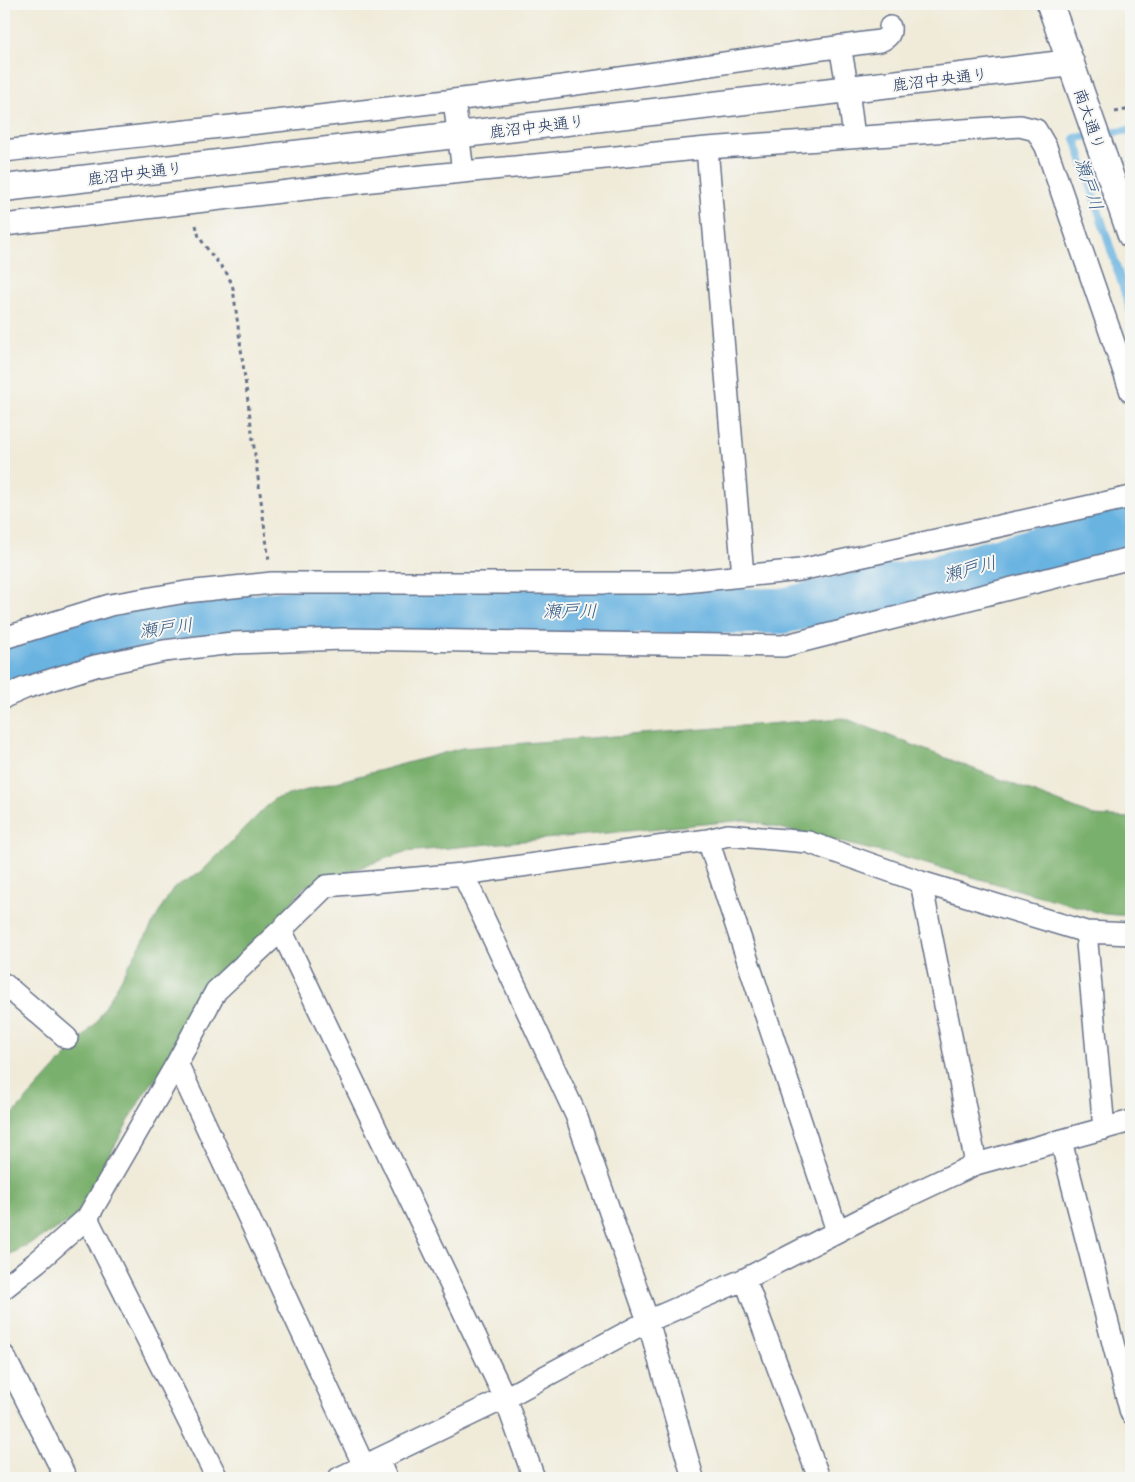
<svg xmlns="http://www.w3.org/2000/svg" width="1135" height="1482" font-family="Sriracha,'Klee One',sans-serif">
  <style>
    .forest { fill: #7ab06d; stroke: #4a7066 }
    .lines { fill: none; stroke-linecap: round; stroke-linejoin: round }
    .stream { stroke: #69b3e1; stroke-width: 8 }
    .river { stroke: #69b3e1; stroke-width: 46 }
    .minor-casing { stroke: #667189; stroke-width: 24 }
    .tertiary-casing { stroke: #667189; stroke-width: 29 }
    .path { stroke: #667189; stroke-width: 3; stroke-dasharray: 4 4; stroke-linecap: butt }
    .minor { stroke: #fff; stroke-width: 21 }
    .tertiary { stroke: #fff; stroke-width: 26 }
    .labels { text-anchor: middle; stroke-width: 4; stroke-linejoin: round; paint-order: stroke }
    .street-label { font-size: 16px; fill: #1b2f5e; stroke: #f6f6f2 }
    .water-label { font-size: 18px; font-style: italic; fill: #325785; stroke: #f6f6f2 }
  </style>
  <rect width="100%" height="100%" fill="#f6f6f2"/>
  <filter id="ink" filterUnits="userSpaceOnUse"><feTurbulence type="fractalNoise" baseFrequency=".02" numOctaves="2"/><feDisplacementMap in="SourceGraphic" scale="10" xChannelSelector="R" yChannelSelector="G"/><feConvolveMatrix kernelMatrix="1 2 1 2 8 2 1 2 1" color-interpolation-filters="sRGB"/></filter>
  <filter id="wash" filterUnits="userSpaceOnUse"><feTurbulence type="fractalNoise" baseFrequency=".0096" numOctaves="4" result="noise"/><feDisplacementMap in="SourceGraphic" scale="20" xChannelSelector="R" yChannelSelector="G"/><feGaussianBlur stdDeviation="1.12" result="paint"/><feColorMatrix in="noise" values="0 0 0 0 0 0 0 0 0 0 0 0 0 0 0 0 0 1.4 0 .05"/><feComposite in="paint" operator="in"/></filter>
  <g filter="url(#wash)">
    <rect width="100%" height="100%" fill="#f0ebd9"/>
    <path class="forest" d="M844 718 1094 816 1131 818V916L1104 914 898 856 746 820 405 852 304 887 143 1095 74 1219 11 1254 4 1259V1124L96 1023 173 888 201 872 274 799 462 748Z"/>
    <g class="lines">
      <path class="stream" d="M1131 130 1075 138 1131 312"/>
      <path class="river" d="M4 667 48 651 131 632 297 612 782 611 936 578 1131 524"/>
    </g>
  </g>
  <g filter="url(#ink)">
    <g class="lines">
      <defs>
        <path id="minor" d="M840 46 848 90 854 137
          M454 100 463 172
          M707 148 743 576
          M4 151C154 134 304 119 454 100 596 83 738 60 880 41 887 38 891 35 890 27
          M4 225 372 181 707 148 1020 126 1036 130 1046 147 1131 392
          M4 638 110 605 186 592 272 583H675L800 570 1131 497
          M4 697 25 688 95 666 164 651 233 643 343 639 783 646 1131 558
          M708 840 837 1231
          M463 874 576 1115 648 1321 693 1478
          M921 882 976 1164
          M281 930 505 1398 534 1478
          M1086 932 1104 1129
          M4 984 67 1038
          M177 1063 364 1466
          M1061 1141 1131 1413
          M87 1218 217 1478
          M745 1279 819 1478
          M4 1288 37 1262 87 1218 177 1063 216 991 281 930 326 886 463 874 708 840 728 835 808 842 921 882 1086 932 1131 934
          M4 1356 66 1478
          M378 1459 386 1478
          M339 1478 505 1398 648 1321 745 1279 887 1206 976 1164 1131 1121"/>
        <path id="tertiary" d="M1050 4 1131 235
          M4 188 1071 63"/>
      </defs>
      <use href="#minor" class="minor-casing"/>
      <use href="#tertiary" class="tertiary-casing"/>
      <path class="path" d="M1115 112 1131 109
        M196 225 199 237 211 254 228 275 233 288 269 561"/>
      <use href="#minor" class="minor"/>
      <use href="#tertiary" class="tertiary"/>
    </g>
  </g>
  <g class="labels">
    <g class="street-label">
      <text transform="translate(940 79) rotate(-7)" y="6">鹿沼中央通り</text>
      <text transform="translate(1090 119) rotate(71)" y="6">南大通り</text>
      <text transform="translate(537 126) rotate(-7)" y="6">鹿沼中央通り</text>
      <text transform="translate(135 173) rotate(-7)" y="6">鹿沼中央通り</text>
    </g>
    <g class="water-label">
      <text transform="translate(1089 184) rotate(72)" y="6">瀬戸川</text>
      <text transform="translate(970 569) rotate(-15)" y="6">瀬戸川</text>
      <text x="570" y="617">瀬戸川</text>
      <text transform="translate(166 628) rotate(-7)" y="6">瀬戸川</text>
    </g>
  </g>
  <rect width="1135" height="1482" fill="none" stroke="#f6f6f2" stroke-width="20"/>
</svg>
